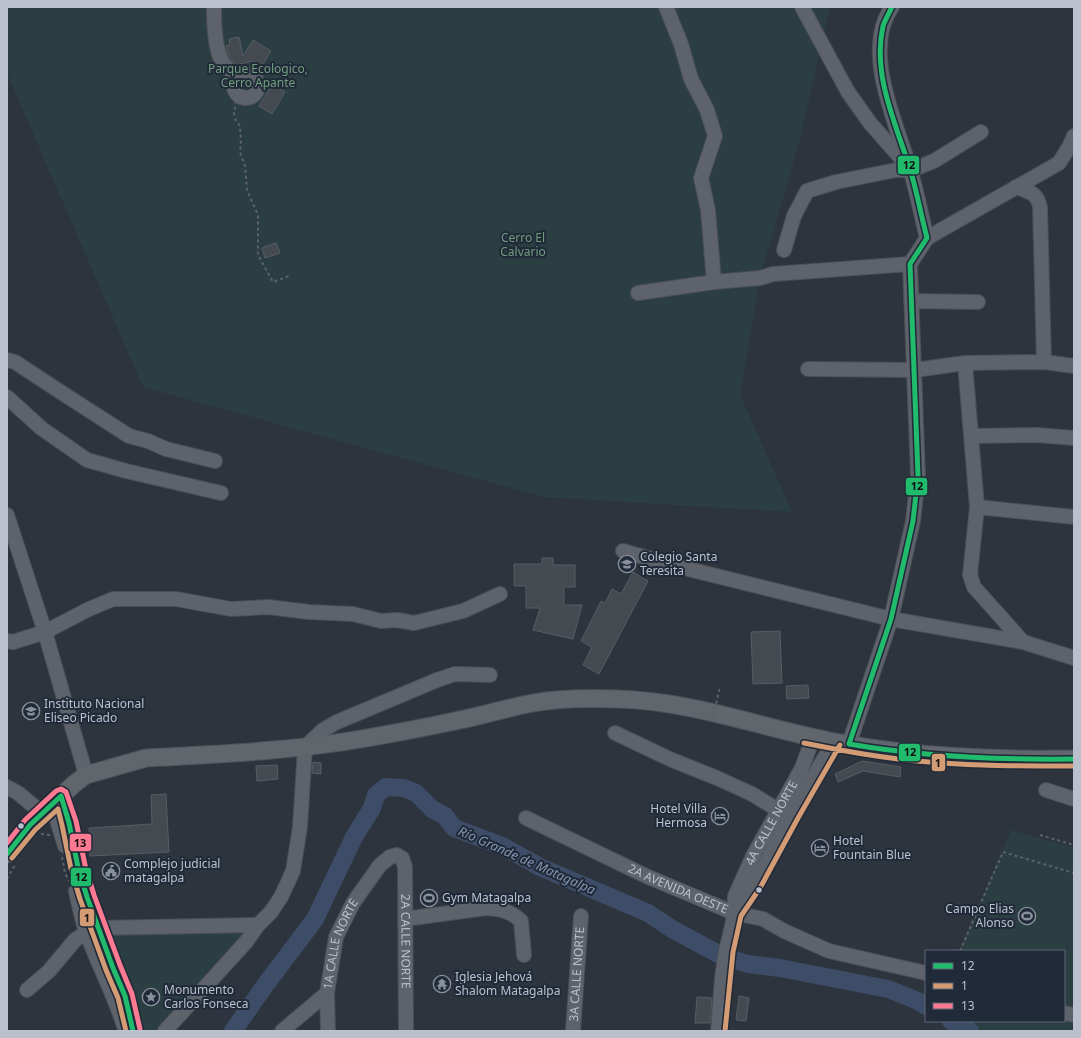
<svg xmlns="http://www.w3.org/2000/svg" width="1081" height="1038" font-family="'Noto Sans',sans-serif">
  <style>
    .green { fill: #2b3f43 }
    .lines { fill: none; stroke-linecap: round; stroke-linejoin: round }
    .river { stroke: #3d4d68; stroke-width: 18 }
    .building { fill: #454a51; stroke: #575c65 }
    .minor-casing { stroke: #4b4f55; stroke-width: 16 }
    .major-casing { stroke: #4c515a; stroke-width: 19 }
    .path { stroke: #5c6267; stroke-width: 2; stroke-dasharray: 3 3; stroke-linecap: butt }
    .minor { stroke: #5e636b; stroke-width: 14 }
    .major { stroke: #61656c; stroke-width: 17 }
    .path-bridge { stroke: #5c6267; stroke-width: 2; stroke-dasharray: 3 3; stroke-linecap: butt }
    .bus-1-casing { stroke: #212a39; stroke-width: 8 }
    .bus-2-casing { stroke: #212a39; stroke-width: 8 }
    .bus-3-casing { stroke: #212a39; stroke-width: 8 }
    .bus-1 { stroke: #20bc6c; stroke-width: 5 }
    .bus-2 { stroke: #d39c74; stroke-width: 5 }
    .bus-3 { stroke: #fe7a93; stroke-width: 5 }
    .bus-dot { fill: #bac1cd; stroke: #212a39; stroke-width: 1.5 }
    .labels { text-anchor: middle; stroke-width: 4; stroke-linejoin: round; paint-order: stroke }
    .park-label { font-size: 12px; fill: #719d7d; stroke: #212a39 }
    .poi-label { font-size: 12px; fill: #bac1cd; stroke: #212a39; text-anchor: start }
    .street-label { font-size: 12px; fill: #bac1cd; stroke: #212a39 }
    .water-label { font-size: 13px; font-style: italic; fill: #8296b2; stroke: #212a39 }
    .line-badge { stroke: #212a39; stroke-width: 1.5 }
    .pale-badge-label { font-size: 11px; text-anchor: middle; font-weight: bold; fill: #111 }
  </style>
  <rect width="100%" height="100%" fill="#2e343d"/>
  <path class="green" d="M7 7H830L800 139 760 278 740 395 792 512 544 497 143 387 7 73Z
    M1011 830 1074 848V1031H970L951 1021H1064V951H959Z
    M258 925 164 1031H133L97 928Z"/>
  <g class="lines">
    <path class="river" d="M951 1021 970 1031
      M233 1031 266 984 315 919 354 837 372 808 376 795 386 787 404 788 416 793 432 809 445 816 454 828 502 846 540 867 648 913 672 929 722 956 748 964 780 968 888 989 918 1001 926 1006"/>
  </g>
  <path class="building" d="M239 37 243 56 253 40 271 51 261 67 253 61 236 65 232 60 228 54 226 46 230 45 229 39Z
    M272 85 285 92 272 114 259 106Z
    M276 243 280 253 265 258 262 248Z
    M542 558H553V565H575V587H564V605H582L573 639 533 630 540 608H526V586H514V564H542Z
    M633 572 648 581 599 674 583 665 592 647 581 641 601 601 605 603 612 589 621 594Z
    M780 631 782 683 753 684 751 632Z
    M808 685 809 698 787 699 786 686Z
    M862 761 901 767 900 777 863 771 838 782 835 774Z
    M313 762 321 763V774L312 773Z
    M277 765 278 779 257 781 256 766Z
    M166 794 169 852 90 856 89 828 152 824 151 795Z
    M739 996 749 998 746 1021 736 1020Z
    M697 997 712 998 710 1023H695Z"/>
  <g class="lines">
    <defs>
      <g id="minor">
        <path d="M214 7C214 19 215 45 220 57 223 65 231 72 237 78"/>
        <path d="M666 7 681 44 691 79 707 110 715 136 701 178 708 210 714 282"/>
        <path d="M802 7 848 92 870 123 907 165"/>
        <circle cx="246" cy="86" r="12"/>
        <path d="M1016 187C1029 192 1037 192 1040 207L1044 362"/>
        <path d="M927 238 1059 163 1069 147 1074 136"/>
        <path d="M784 250 794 216 807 191 836 182 896 170H911L934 161 981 132"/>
        <path d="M638 293 714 282 760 278 773 274 910 264"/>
        <path d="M911 301 978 302"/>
        <path d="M7 360 15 362 56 389 129 436 148 441 166 449 215 461"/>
        <path d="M965 363 977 507 970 575 974 587 1023 642"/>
        <path d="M808 369 915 370 965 363 1044 362 1074 366"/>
        <path d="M7 397 41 428 87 460 126 471 221 493"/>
        <path d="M972 436 1037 435 1074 438"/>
        <path d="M977 507 1074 517"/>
        <path d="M7 515 45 632 86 775"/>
        <path d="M623 551 668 564 891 619 1023 642 1074 658"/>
        <path d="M7 641 13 642 45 632 87 610 113 599H176L231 609 268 607 309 612 353 614 381 621 397 620 414 623 463 611 500 594"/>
        <path d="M615 733 672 760 717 778 752 794 778 810 787 813"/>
        <path d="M849 744 891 619 913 521 918 476 910 264 927 238C921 215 917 192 910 169 897 124 861 51 892 7"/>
        <path d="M7 787 18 793 42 813"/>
        <path d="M1046 790 1074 799"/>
        <path d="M61 796 69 823 78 867 87 897 113 968 125 996 133 1031"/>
        <path d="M52 804 65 846"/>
        <path id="s1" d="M526 818 646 876 734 913 763 919 784 931 829 951 926 973"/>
        <path d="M76 891C78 902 81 914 84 925 95 959 113 991 124 1026"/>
        <path d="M734 913C755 887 769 856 785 827 801 798 817 770 834 742"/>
        <path d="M405 919 486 908C500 909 511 911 521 921L524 955"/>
        <path d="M27 990 49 971 75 940 87 932 97 928 258 925"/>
        <path d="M327 993 328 1031"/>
        <path d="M1064 1013 1074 1015"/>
        <path d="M165 1031 246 942 258 925 271 912 281 897 293 871 300 827 305 747 323 730 337 722 437 680 455 674 490 675"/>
        <path id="s2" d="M282 1031 327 993 336 937 353 903 380 865 390 857 397 855 402 858 405 867 406 1031"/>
        <path id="s3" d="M573 1031 581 916"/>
        <path id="s4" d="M718 1031 722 978 726 951 733 922 735 896 753 856 802 768 810 746 809 740 804 736"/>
      </g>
      <path id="major" d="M7 854 30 825 74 784 86 775 146 758C220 754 294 751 367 738 395 733 423 728 450 722 478 717 505 708 533 703 561 698 589 698 618 699 692 701 762 728 835 742 916 757 992 760 1074 759"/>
    </defs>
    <use href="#minor" class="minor-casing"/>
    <use href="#major" class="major-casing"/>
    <path class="path" d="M240 96 236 101 234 114 236 121 240 126 241 140 240 152 245 166 247 190 258 215V255L273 282 289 276
      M41 834 50 835
      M1040 835 1074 845
      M62 857 65 873 69 881
      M7 879 15 865
      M960 951 1003 852 1074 873"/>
    <use href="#minor" class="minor"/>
    <use href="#major" class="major"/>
    <path class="path-bridge" d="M712 721 720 687"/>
    <defs>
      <path id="bus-1" d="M892 7C889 13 885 20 883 26 872 75 896 124 910 169 917 192 921 215 927 238L910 264 918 476 913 521 891 619 849 744C924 757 998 760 1074 759
        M7 854 30 825 61 796 69 823 78 867 87 897 113 968 125 996 133 1031"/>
      <path id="bus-2" d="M804 743C838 750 872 756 906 760 962 766 1018 766 1074 766
        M12 858 35 830 58 809 62 825 71 869 80 899 106 970 118 998 126 1031
        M725 1031 733 952 741 916 760 888 798 818 840 745"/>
      <path id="bus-3" d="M7 843 25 820 56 791 61 789 66 792 76 821 85 865 94 895 120 965 132 994 140 1029"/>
    </defs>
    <use href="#bus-1" class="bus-1-casing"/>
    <use href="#bus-2" class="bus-2-casing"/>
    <use href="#bus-3" class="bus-3-casing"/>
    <use href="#bus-1" class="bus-1"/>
    <use href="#bus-2" class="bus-2"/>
    <use href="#bus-3" class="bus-3"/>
  </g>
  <defs>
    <symbol id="school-ring" viewBox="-11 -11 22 22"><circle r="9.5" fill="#212a39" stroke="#89909b" stroke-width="1.5"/><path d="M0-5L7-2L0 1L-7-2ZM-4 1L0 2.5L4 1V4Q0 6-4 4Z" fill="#89909b"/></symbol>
    <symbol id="hotel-ring" viewBox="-11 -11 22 22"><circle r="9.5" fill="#212a39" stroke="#89909b" stroke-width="1.5"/><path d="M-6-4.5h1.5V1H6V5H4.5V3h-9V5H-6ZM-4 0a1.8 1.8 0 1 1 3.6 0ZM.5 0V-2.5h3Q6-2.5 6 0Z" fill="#89909b"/></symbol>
    <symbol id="civic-ring" viewBox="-11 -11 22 22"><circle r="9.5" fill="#212a39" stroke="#89909b" stroke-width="1.5"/><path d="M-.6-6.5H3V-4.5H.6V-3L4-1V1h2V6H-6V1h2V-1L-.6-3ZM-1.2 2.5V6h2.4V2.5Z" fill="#89909b"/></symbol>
    <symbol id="stadium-ring" viewBox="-11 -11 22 22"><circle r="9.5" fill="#212a39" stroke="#89909b" stroke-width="1.5"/><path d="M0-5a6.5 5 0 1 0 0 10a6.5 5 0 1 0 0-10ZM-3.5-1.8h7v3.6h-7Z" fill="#89909b"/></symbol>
    <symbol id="temple-ring" viewBox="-11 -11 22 22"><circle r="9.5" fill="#212a39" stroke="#89909b" stroke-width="1.5"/><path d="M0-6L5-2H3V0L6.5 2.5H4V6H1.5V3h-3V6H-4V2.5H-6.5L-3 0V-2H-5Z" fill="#89909b"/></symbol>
    <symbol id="sight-ring" viewBox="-11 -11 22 22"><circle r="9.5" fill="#212a39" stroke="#89909b" stroke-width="1.5"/><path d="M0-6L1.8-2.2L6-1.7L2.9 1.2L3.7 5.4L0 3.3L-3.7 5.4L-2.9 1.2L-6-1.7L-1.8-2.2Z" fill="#89909b"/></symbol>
  </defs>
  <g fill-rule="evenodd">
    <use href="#school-ring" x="617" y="554" width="20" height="20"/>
    <use href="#school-ring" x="21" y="701" width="20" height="20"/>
    <use href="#hotel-ring" x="710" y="806" width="20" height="20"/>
    <use href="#hotel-ring" x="810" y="838" width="20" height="20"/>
    <use href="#civic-ring" x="101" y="861" width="20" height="20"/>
    <use href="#stadium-ring" x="419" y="888" width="20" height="20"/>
    <use href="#stadium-ring" x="1017" y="906" width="20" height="20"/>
    <use href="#temple-ring" x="432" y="974" width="20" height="20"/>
    <use href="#sight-ring" x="141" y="987" width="20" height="20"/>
  </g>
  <g class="bus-dot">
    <circle cx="21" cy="826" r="3.5"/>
    <circle cx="759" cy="890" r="3.5"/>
  </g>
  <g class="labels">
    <g class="park-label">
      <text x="258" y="73">Parque Ecologico,<tspan x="258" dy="14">Cerro Apante</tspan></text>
      <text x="523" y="242">Cerro El<tspan x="523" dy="14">Calvario</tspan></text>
    </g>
    <g class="poi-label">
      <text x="640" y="561">Colegio Santa<tspan x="640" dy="14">Teresita</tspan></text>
      <text x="44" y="708">Instituto Nacional<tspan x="44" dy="14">Eliseo Picado</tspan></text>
      <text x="707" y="813" text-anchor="end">Hotel Villa<tspan x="707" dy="14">Hermosa</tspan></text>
      <text x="833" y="845">Hotel<tspan x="833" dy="14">Fountain Blue</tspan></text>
      <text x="124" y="868">Complejo judicial<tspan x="124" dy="14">matagalpa</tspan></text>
      <text x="442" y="902">Gym Matagalpa</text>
      <text x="1014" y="913" text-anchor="end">Campo Elias<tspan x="1014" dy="14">Alonso</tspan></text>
      <text x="455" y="981">Iglesia Jehová<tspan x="455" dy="14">Shalom Matagalpa</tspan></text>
      <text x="164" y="994">Monumento<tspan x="164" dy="14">Carlos Fonseca</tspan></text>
    </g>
    <g class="street-label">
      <text dy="4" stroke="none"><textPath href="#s4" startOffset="218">4A CALLE NORTE</textPath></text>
      <text dy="4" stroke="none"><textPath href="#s1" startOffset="168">2A AVENIDA OESTE</textPath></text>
      <text dy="4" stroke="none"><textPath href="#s2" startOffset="310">2A CALLE NORTE</textPath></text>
      <text dy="4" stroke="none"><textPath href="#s2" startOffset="110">1A CALLE NORTE</textPath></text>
      <text dy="4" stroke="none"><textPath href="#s3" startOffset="57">3A CALLE NORTE</textPath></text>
    </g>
    <g class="water-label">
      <text transform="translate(527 860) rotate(24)" y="5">Río Grande de Matagalpa</text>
    </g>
  </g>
  <g class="line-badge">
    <rect x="897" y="155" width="23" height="20" rx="4" fill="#20bc6c"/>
    <rect x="905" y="477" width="23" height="19" rx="4" fill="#20bc6c"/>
    <rect x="898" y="743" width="23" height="19" rx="4" fill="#20bc6c"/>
    <rect x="931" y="753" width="15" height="19" rx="4" fill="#d39c74"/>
    <rect x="69" y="833" width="23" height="19" rx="4" fill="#fe7a93"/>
    <rect x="70" y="867" width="22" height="20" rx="4" fill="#20bc6c"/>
    <rect x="79" y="908" width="16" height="19" rx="4" fill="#d39c74"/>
  </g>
  <g class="pale-badge-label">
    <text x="909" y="169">12</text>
    <text x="917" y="490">12</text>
    <text x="910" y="756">12</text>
    <text x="938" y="767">1</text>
    <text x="80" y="847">13</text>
    <text x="81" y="881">12</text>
    <text x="87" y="922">1</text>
  </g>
  <rect width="1081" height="1038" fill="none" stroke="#bac1cd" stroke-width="16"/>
  <rect x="925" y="950" width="140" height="72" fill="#212a39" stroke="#5e6674"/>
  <rect x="933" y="963" width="20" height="6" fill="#20bc6c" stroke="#5e6674"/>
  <text x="961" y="970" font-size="12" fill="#bac1cd">12</text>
  <rect x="933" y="983" width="20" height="6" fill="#d39c74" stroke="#5e6674"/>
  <text x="961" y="990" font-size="12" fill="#bac1cd">1</text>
  <rect x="933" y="1003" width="20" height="6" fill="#fe7a93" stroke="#5e6674"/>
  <text x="961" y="1010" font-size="12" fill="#bac1cd">13</text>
</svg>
